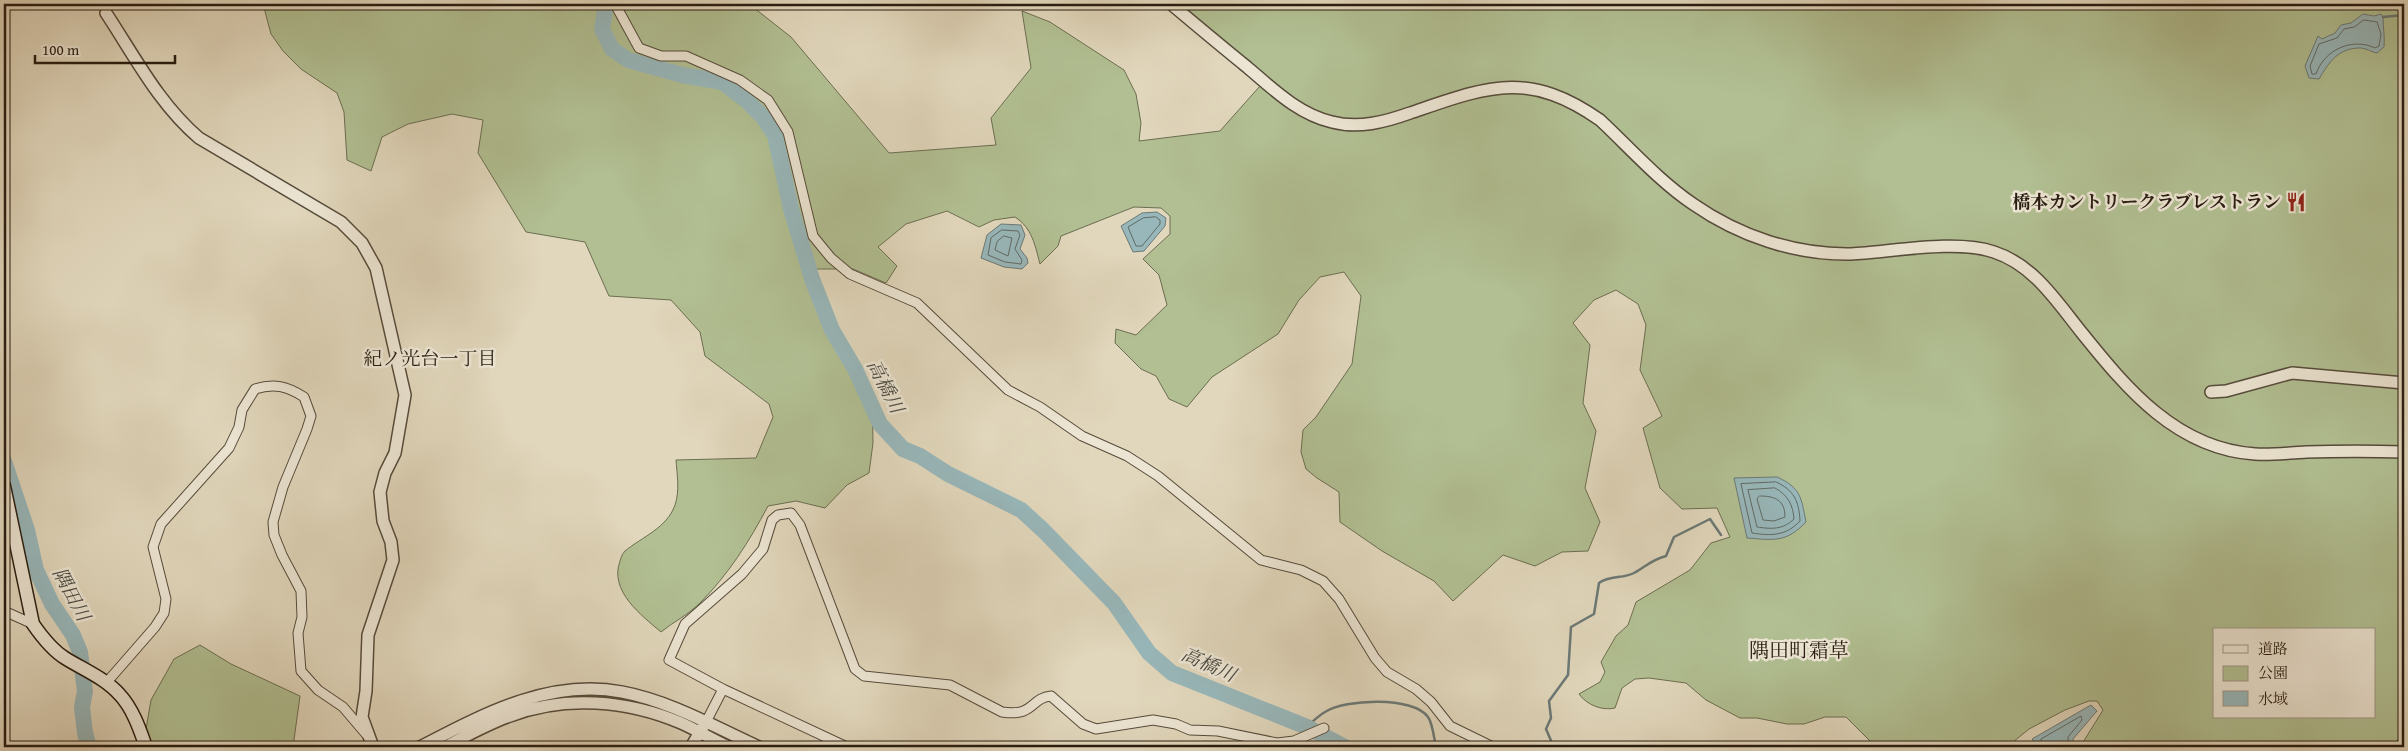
<svg xmlns="http://www.w3.org/2000/svg" width="2408" height="751" font-family="'Gentium Book Plus','Noto Serif JP',serif">
  <style>
    .green { fill: #b1bf92; stroke: #6c6e51; fill-rule: evenodd }
    .water { fill: #98b7ba; stroke: #6b7976 }
    .lines { fill: none; stroke-linecap: round; stroke-linejoin: round }
    .shore { stroke: #606a65; stroke-width: 1 }
    .stream { stroke: #6b7976; stroke-width: 2.5 }
    .river { stroke: #98b7ba; stroke-width: 16 }
    .minor-casing { stroke: #564b3b; stroke-width: 11 }
    .tertiary-casing { stroke: #564b3b; stroke-width: 14 }
    .secondary-casing { stroke: #281c10; stroke-width: 15 }
    .minor { stroke: #ece5d3; stroke-width: 9 }
    .tertiary { stroke: #ece5d3; stroke-width: 11 }
    .secondary { stroke: #ece5d3; stroke-width: 12 }
    .labels { text-anchor: middle; stroke-width: 5; stroke-linejoin: round; paint-order: stroke }
    .poi-label { font-size: 18px; font-weight: bold; fill: #281c10; stroke: #ece5d3; text-anchor: end }
    .neighbourhood-label { font-size: 19px; fill: #281c10; stroke: #ece5d3 }
    .water-label { font-size: 19px; font-style: italic; fill: #4a4a43; stroke: #ece5d3 }
    .quarter-label { font-size: 20px; fill: #281c10; stroke: #ece5d3 }
  </style>
  <rect width="100%" height="100%" fill="#e1d7bc"/>
  <filter id="stains"><feTurbulence type="fractalNoise" baseFrequency=".004" numOctaves="4"/><feColorMatrix values="0 0 0 0 .2 0 0 0 0 .09 0 0 0 0 .02 0 0 0 .5 -.17"/></filter>
  <radialGradient id="worn" r=".72"><stop offset=".6" stop-color="#630" stop-opacity="0"/><stop offset="1" stop-color="#630" stop-opacity=".3"/></radialGradient>
  <path class="green" d="M263 4H749L791 37 889 153 996 145 991 118 1031 68 1022 11 1050 22 1124 70 1136 94 1141 123 1139 141 1220 131 1260 86 1162 4H2404V736L2391 747H2080L2103 710 2097 701H2089L2065 710 2029 729 2007 747H1876L1846 717H1825L1804 724H1787L1757 718H1740L1706 700 1686 683 1649 678 1635 679 1622 688 1615 708C1602 711 1587 705 1579 694L1600 682 1605 672 1601 662 1616 636 1628 625 1636 602 1690 570 1711 543 1730 537 1717 508 1682 509 1660 488 1643 428 1662 416 1640 370 1646 325 1638 304 1616 290 1594 300 1573 323 1590 345 1583 403 1596 431 1585 488 1600 522 1588 551 1562 552 1535 566 1503 555 1453 601 1434 581 1382 551 1340 522 1339 492 1317 478 1306 469 1301 452 1303 430 1316 417 1352 364 1361 296 1344 272 1320 277 1299 300 1278 334 1212 377 1187 407 1169 399 1156 376 1141 369 1115 343 1116 329 1136 335 1167 305 1159 275 1143 259 1170 234V216L1161 208 1134 207 1061 236 1058 246 1040 264C1035 245 1032 228 1015 217L994 220 979 227 947 211 906 224 878 247 897 266 886 283 853 269H815L837 326 872 389 873 443 869 473 847 485 825 508 796 501 768 506C749 542 728 575 699 604 688 615 673 622 661 632 641 615 609 591 620 561 621 558 622 554 625 551 642 537 667 528 675 505 680 490 677 475 676 460L756 458 773 417 769 404 705 356 700 332 671 300 609 296 585 242 526 232 478 153 483 120 452 114 408 124 382 137 371 171 347 160 344 112 337 93 301 69 283 51 271 34ZM2214 630H2374V717H2214Z
    M200 645 231 664 300 696 293 747H153L146 729 151 700 174 659Z"/>
  <path class="water" d="M2363 14 2374 16 2381 14 2383 17C2383 27 2385 36 2384 47L2377 53C2372 52 2367 49 2362 48 2339 47 2329 62 2319 79L2309 78 2305 66 2318 36 2322 39 2335 33 2341 25 2351 23Z
    M1157 212 1166 218 1165 226 1144 251 1133 252 1121 226 1142 213Z
    M1001 224 1021 225 1025 235 1020 249 1027 258 1028 263 1022 269 1004 267 981 258 987 235Z
    M1777 477C1801 488 1801 497 1806 522 1786 543 1774 540 1747 538L1734 478Z
    M2091 705 2097 711 2073 739V747H2038L2032 739Z"/>
  <g class="lines">
    <path class="shore" d="M2364 20 2377 22 2381 34 2379 46 2375 48C2352 37 2324 50 2316 74H2312L2310 66 2319 44 2337 38 2344 29 2354 27Z
      M1156 217 1160 220V224L1142 246H1136L1128 227 1143 218Z
      M1002 230 1018 231 1020 235 1015 249 1022 260 1021 264 1005 262 988 255 991 238Z
      M1004 236 1012 238 1008 256 995 250 997 242Z
      M1776 482C1794 490 1799 501 1800 521 1786 536 1771 536 1752 533L1741 484Z
      M1775 488C1788 495 1793 505 1794 519 1783 530 1771 529 1757 527L1748 490Z
      M1760 496C1775 496 1785 500 1785 517L1774 521 1763 520 1757 499Z
      M2042 747 2041 739 2081 716 2082 720 2068 737V747"/>
    <path class="stream" d="M2383 17 2404 15
      M1307 727C1312 722 1318 716 1325 712 1345 699 1413 696 1428 717 1433 724 1434 739 1436 747
      M1552 747V743L1546 729 1551 718 1549 701 1568 675 1571 627 1594 614 1599 583C1610 575 1622 579 1634 573 1645 567 1653 559 1666 556L1674 537 1710 519 1721 535"/>
    <path class="river" d="M606 4 602 29 612 49 628 60 682 75 722 82 747 101 763 117 775 135 791 209 812 279 832 330 855 369 880 424 903 449 920 456 948 474 1021 510 1043 530 1114 603 1149 653 1172 673 1307 727 1345 747
      M4 461 27 530 36 570 52 604 73 635 80 652 85 691 82 707 85 733 89 747"/>
    <defs>
      <path id="minor" d="M615 4 639 48 661 56H686L740 80 768 100 788 132 813 236 831 258 850 274 917 303 1008 390 1040 407 1082 436 1127 456 1158 476 1261 560 1301 570 1323 581 1339 599 1375 658 1387 672 1416 689 1431 702 1450 726 1493 747
        M4 611 33 624
        M107 682 155 627 164 613 166 599 153 547 161 524 229 448 239 427 242 410 255 389C274 383 287 386 304 397L311 416 307 429 283 487 273 522 274 535 282 555 301 591 302 617 298 633 301 671 318 690 343 707 366 734
        M723 689 847 747
        M706 722 723 689 669 660 685 624 742 574 763 549 772 520 778 515 791 513 800 525 855 669 864 676 950 685 1002 712C1035 717 1030 698 1051 696L1083 724 1096 729 1153 720 1176 724 1190 730 1218 731 1277 743 1294 741 1324 728"/>
      <path id="tertiary" d="M1171 4C1196 25 1221 46 1247 67 1273 89 1298 114 1332 122 1358 129 1385 122 1410 113 1487 87 1527 69 1600 120 1630 148 1659 181 1693 204 1739 236 1795 255 1851 254 1891 252 1956 239 1994 252 2034 265 2057 302 2082 333 2127 389 2177 449 2255 454 2272 455 2290 453 2306 452 2339 451 2372 451 2404 452
        M106 13C135 57 159 104 199 138L341 222 362 243 376 268 405 395 395 453 385 473 380 492 383 521 391 542 393 560 368 635 366 691 362 717 373 747
        M2211 392 2226 391 2292 373 2404 383
        M420 747C482 715 549 678 622 692 670 701 715 727 759 747
        M445 747C466 736 487 724 510 716 565 695 627 700 681 723 697 730 713 740 729 747
        M691 747 703 727"/>
      <path id="secondary" d="M4 486 33 624C42 637 52 650 65 658 84 670 105 678 120 695 133 709 140 730 146 747
        M2401 747 2404 744"/>
    </defs>
    <use href="#minor" class="minor-casing"/>
    <use href="#tertiary" class="tertiary-casing"/>
    <use href="#secondary" class="secondary-casing"/>
    <use href="#minor" class="minor"/>
    <use href="#tertiary" class="tertiary"/>
    <use href="#secondary" class="secondary"/>
  </g>
  <defs>
    <symbol id="restaurant-bare" viewBox="-9 -9 18 18"><path d="M-5-6h1v4h1v-4h1v4h1v-4h1v5L-1.5 .5V6h-2V.5L-5-1ZM5-6V6H3V1.5H1.5Q1.5-4 5-6Z" fill="#8f2418" stroke="#ece5d3" stroke-width="2.5" paint-order="stroke"/></symbol>
  </defs>
  <g fill-rule="evenodd">
    <use href="#restaurant-bare" x="2282" y="188" width="28" height="28"/>
  </g>
  <g class="labels">
    <g class="poi-label">
      <text x="2281" y="208">橋本カントリークラブレストラン</text>
    </g>
    <g class="neighbourhood-label">
      <text x="430" y="365">紀ノ光台一丁目</text>
    </g>
    <g class="water-label">
      <text transform="translate(886 386) rotate(63)" y="7">高橋川</text>
      <text transform="translate(72 594) rotate(62)" y="7">隅田川</text>
      <text transform="translate(1209 664) rotate(24)" y="7">高橋川</text>
    </g>
    <g class="quarter-label">
      <text x="1799" y="657">隅田町霜草</text>
    </g>
  </g>
  <rect width="2408" height="751" fill="none" stroke="#e1d7bc" stroke-width="20"/>
  <rect x="5" y="5" width="2398" height="741" fill="none" stroke="#281c10" stroke-width="2.5"/>
  <rect x="10" y="10" width="2388" height="731" fill="none" stroke="#281c10"/>
  <rect x="2213" y="628" width="162" height="90" fill="#ece5d3" stroke="#9e9585"/>
  <rect x="2223" y="645" width="25" height="8" fill="#ece5d3" stroke="#9e9585"/>
  <text x="2258" y="654" font-size="15" fill="#281c10">道路</text>
  <rect x="2223" y="666" width="25" height="15" fill="#b1bf92" stroke="#9e9585"/>
  <text x="2258" y="678" font-size="15" fill="#281c10">公園</text>
  <rect x="2223" y="691" width="25" height="15" fill="#98b7ba" stroke="#9e9585"/>
  <text x="2258" y="704" font-size="15" fill="#281c10">水域</text>
  <path d="M35 55v8h140v-8" fill="none" stroke="#281c10" stroke-width="2.5"/>
  <text x="42" y="55" font-size="15" fill="#281c10" stroke="#ece5d3" stroke-width="4" paint-order="stroke">100 m</text>
  <rect width="100%" height="100%" filter="url(#stains)"/>
  <rect width="100%" height="100%" fill="url(#worn)"/>
</svg>
